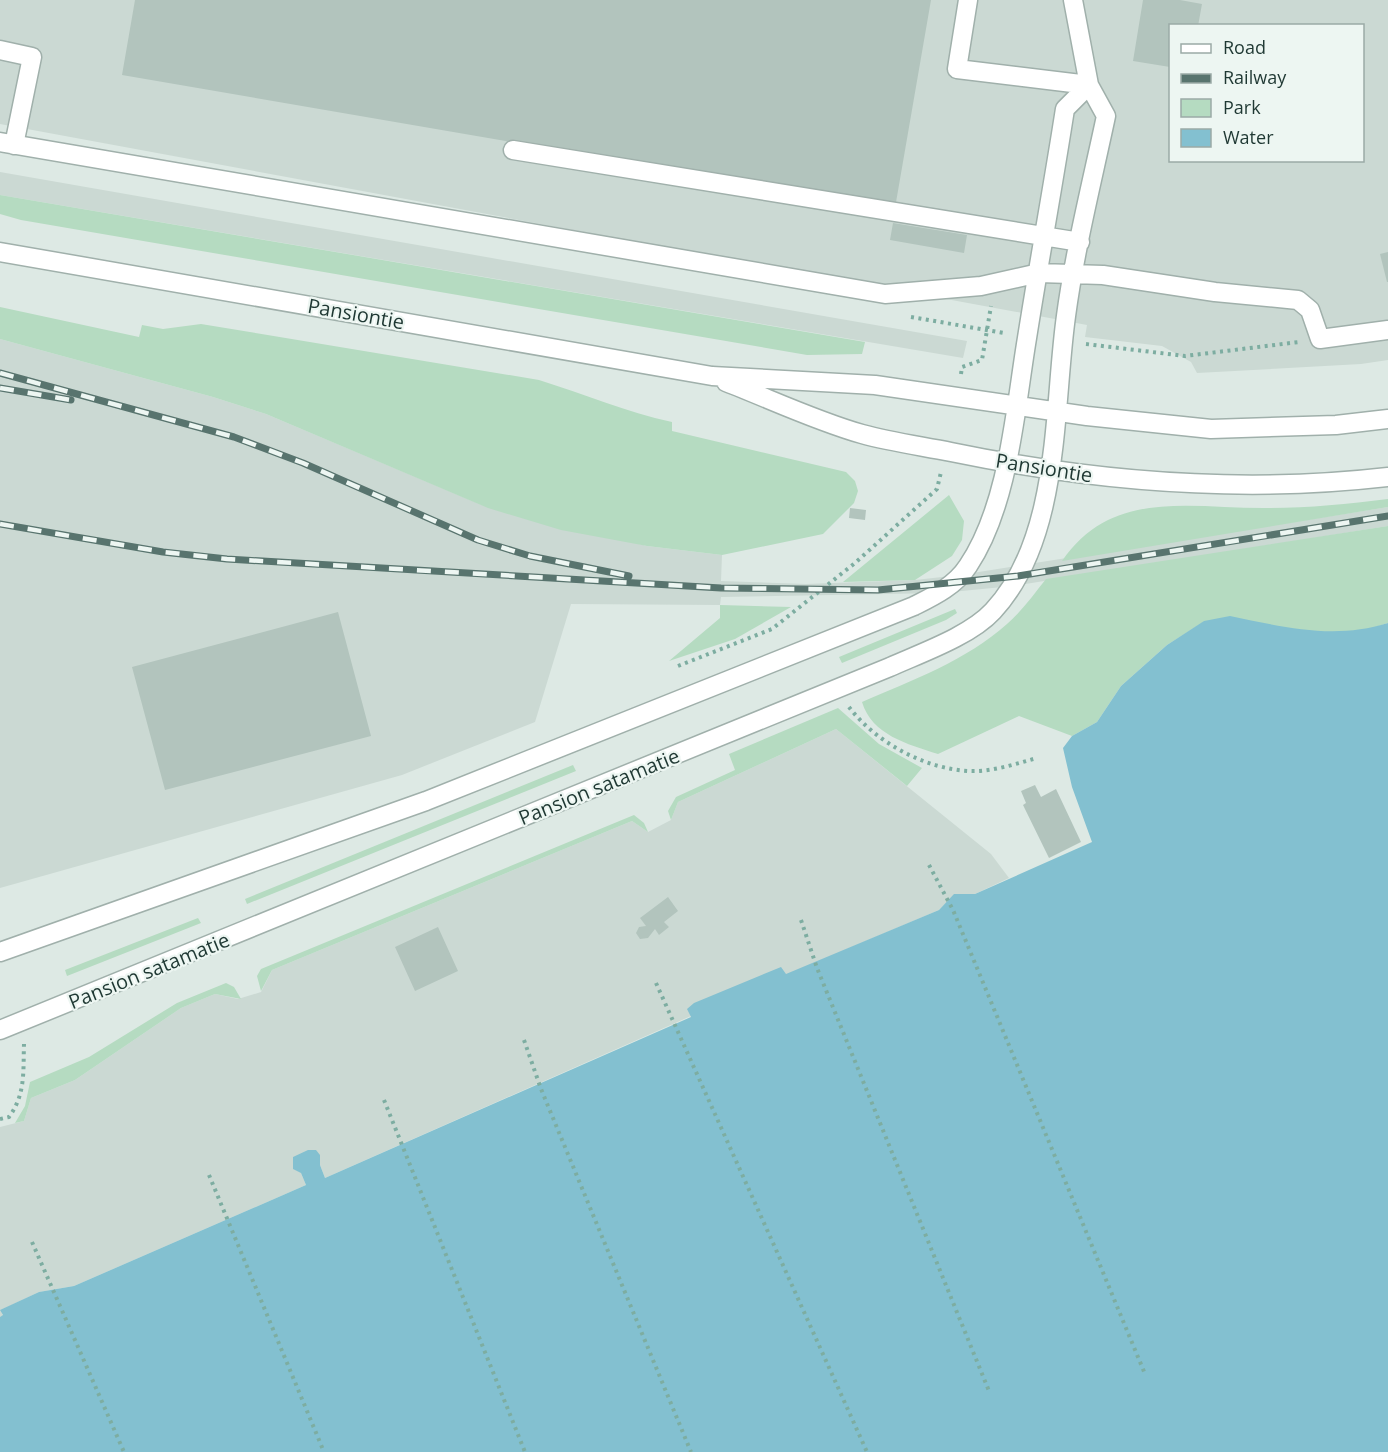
<svg xmlns="http://www.w3.org/2000/svg" width="1388" height="1452" font-family="'Open Sans',sans-serif">
  <style>
    .built { fill: #cbd9d3; fill-rule: evenodd }
    .green { fill: #b5dbc1 }
    .water { fill: #83c0d0 }
    .building { fill: #b2c4bd }
    .lines { fill: none; stroke-linecap: round; stroke-linejoin: round }
    .minor-casing { stroke: #a0b0ab; stroke-width: 21 }
    .path { stroke: #7dada1; stroke-width: 4; stroke-dasharray: 3 4.5; stroke-linecap: butt }
    .minor { stroke: #fff; stroke-width: 18 }
    .rail-casing { stroke: #58746e; stroke-width: 7 }
    .rail { stroke: #edf6f2; stroke-width: 4.5; stroke-dasharray: 14; stroke-linecap: butt }
    .labels { text-anchor: middle; stroke-width: 4.5; stroke-linejoin: round; paint-order: stroke }
    .street-label { font-size: 20px; fill: #1f3833; stroke: #edf6f2 }
  </style>
  <rect width="100%" height="100%" fill="#dde9e4"/>
  <path class="built" d="M0 0H1388V360L1361 364 1197 373 1191 362 1162 346 1085 337 1087 325 0 124ZM1170 26H1362V160H1170Z
    M0 172 967 341 963 358 0 195Z
    M0 339 213 397 266 414 482 505 647 546 722 555 721 581 806 584 915 580 960 575 1388 507V526L1013 586 941 593 721 597 720 605 571 604 535 722 402 775 0 888Z
    M836 729 991 854 1009 878 975 894 954 895 939 910 786 975 781 968 688 1009 691 1016 325 1178 320 1165 301 1173 306 1185 74 1286 39 1292 1 1310 3 1316 0 1317V1127L24 1121 31 1098 75 1080 181 1008 215 994 238 999 261 992 272 970 632 821 648 832 671 820 678 802Z"/>
  <path class="green" d="M0 195 865 342 862 354 807 355 21 220 0 214Z
    M0 307 139 337 142 325 163 329 201 324 539 380C584 394 626 412 672 422V431L846 472 855 481 858 491 854 503 823 534 722 555 647 546 561 530 488 508 266 414 213 397 0 339Z
    M949 495 964 521 962 540 952 556 915 580 843 582Z
    M1388 499V507L1062 561C1113 487 1192 509 1269 508 1309 508 1348 504 1388 499Z
    M1388 526V623L1364 631 1325 633 1205 621 1167 645 1121 686 1097 722 1072 736 1019 716 938 754C907 744 872 735 862 702 911 681 967 660 1007 624 1022 611 1034 594 1046 579Z
    M720 605 791 607 735 639 669 661 720 618Z
    M955 609 957 613 946 620 842 663 839 657Z
    M838 708 879 744 922 768 907 786 836 729 678 802 671 820 668 811 676 797 735 770 729 754Z
    M573 765 576 771 247 904 245 899Z
    M634 815 644 823 648 832 632 821 272 970 261 991 257 976 261 969Z
    M198 918 201 923 67 976 65 970Z
    M226 983 234 987 241 999 215 994 181 1008 75 1080 31 1098 24 1121 15 1123 25 1106 30 1082 89 1057 177 1003Z"/>
  <path class="water" d="M1230 616C1284 627 1334 640 1388 623V1452H0V1317L3 1315 0 1310 39 1292 74 1286 306 1185 301 1173 293 1169V1157L308 1150H316L320 1155V1165L325 1178 691 1017 687 1009 694 1003 781 967 786 974 939 910 954 894H975L1092 842 1072 787 1063 748 1072 736 1097 722 1121 686 1167 645 1204 621Z"/>
  <path class="building" d="M135 0H931L895 208 122 75Z
    M1143 0H1180L1202 4 1198 26H1170V67L1133 61Z
    M893 223 967 235 964 253 890 240Z
    M1388 252V282H1387L1380 254Z
    M850 508 866 510 865 520 849 518Z
    M338 612 371 736 165 790 132 667Z
    M1035 785 1041 797 1056 789 1081 842 1049 858 1023 805 1026 803 1021 791Z
    M668 897 678 911 664 922 669 927 659 935 655 929 648 938 640 939 636 933 639 927 646 926 640 918Z
    M438 927 458 971 415 991 395 947Z"/>
  <g class="lines">
    <defs>
      <path id="minor" d="M968 0 957 69 1089 85 1073 0
        M0 50 32 57 14 145
        M0 142 885 294 981 286 1039 273 1103 275 1215 292 1298 300 1310 310 1320 339 1388 330
        M513 150 1080 242
        M0 252 712 376 875 385 1087 416 1211 429 1336 425 1388 419
        M726 382C770 399 816 421 862 434 891 442 921 446 951 452 1096 482 1241 494 1388 477
        M0 952 426 801 914 606C934 596 955 586 968 566 1009 505 1015 410 1027 338 1039 262 1053 186 1065 109L1089 85 1106 116C1092 182 1075 249 1066 316 1053 409 1061 538 993 611 970 636 921 653 890 667L0 1030"/>
    </defs>
    <use href="#minor" class="minor-casing"/>
    <path class="path" d="M911 317 1004 333
      M1086 344 1185 356 1299 342
      M961 374 962 367 982 360 991 306
      M678 666 772 629 855 563 937 489 941 472
      M849 707C875 742 925 769 969 771 992 772 1015 764 1037 758
      M929 865 953 910 1145 1374
      M801 920 817 968 989 1391
      M656 983 867 1452
      M524 1040 541 1089 691 1452
      M384 1100 525 1452
      M0 1119 9 1117C26 1094 23 1070 24 1044
      M209 1175 324 1452
      M32 1242 124 1452"/>
    <use href="#minor" class="minor"/>
    <defs>
      <path id="rail" d="M0 373 234 437 303 463 478 540 530 556 629 576
        M0 388 71 400
        M0 524 163 552 227 559 721 588 878 590 1018 576 1388 516"/>
    </defs>
    <use href="#rail" class="rail-casing"/>
    <use href="#rail" class="rail"/>
  </g>
  <g class="labels">
    <g class="street-label">
      <text transform="translate(356 314) rotate(10)" y="7">Pansiontie</text>
      <text transform="translate(1044 468) rotate(9)" y="7">Pansiontie</text>
      <text transform="translate(599 787) rotate(-22)" y="7">Pansion satamatie</text>
      <text transform="translate(149 971) rotate(-22)" y="7">Pansion satamatie</text>
    </g>
  </g>
  <rect x="1169" y="24" width="195" height="138" fill="#edf6f2" stroke="#9baaa6" stroke-width="1.5"/>
  <rect x="1181" y="44" width="30" height="9" fill="#ffffff" stroke="#9baaa6" stroke-width="1.5"/>
  <text x="1223" y="54" font-size="18" fill="#1f3833">Road</text>
  <rect x="1181" y="74" width="30" height="9" fill="#58746e" stroke="#9baaa6" stroke-width="1.5"/>
  <text x="1223" y="84" font-size="18" fill="#1f3833">Railway</text>
  <rect x="1181" y="99" width="30" height="18" fill="#b5dbc1" stroke="#9baaa6" stroke-width="1.5"/>
  <text x="1223" y="114" font-size="18" fill="#1f3833">Park</text>
  <rect x="1181" y="129" width="30" height="18" fill="#83c0d0" stroke="#9baaa6" stroke-width="1.5"/>
  <text x="1223" y="144" font-size="18" fill="#1f3833">Water</text>
</svg>
